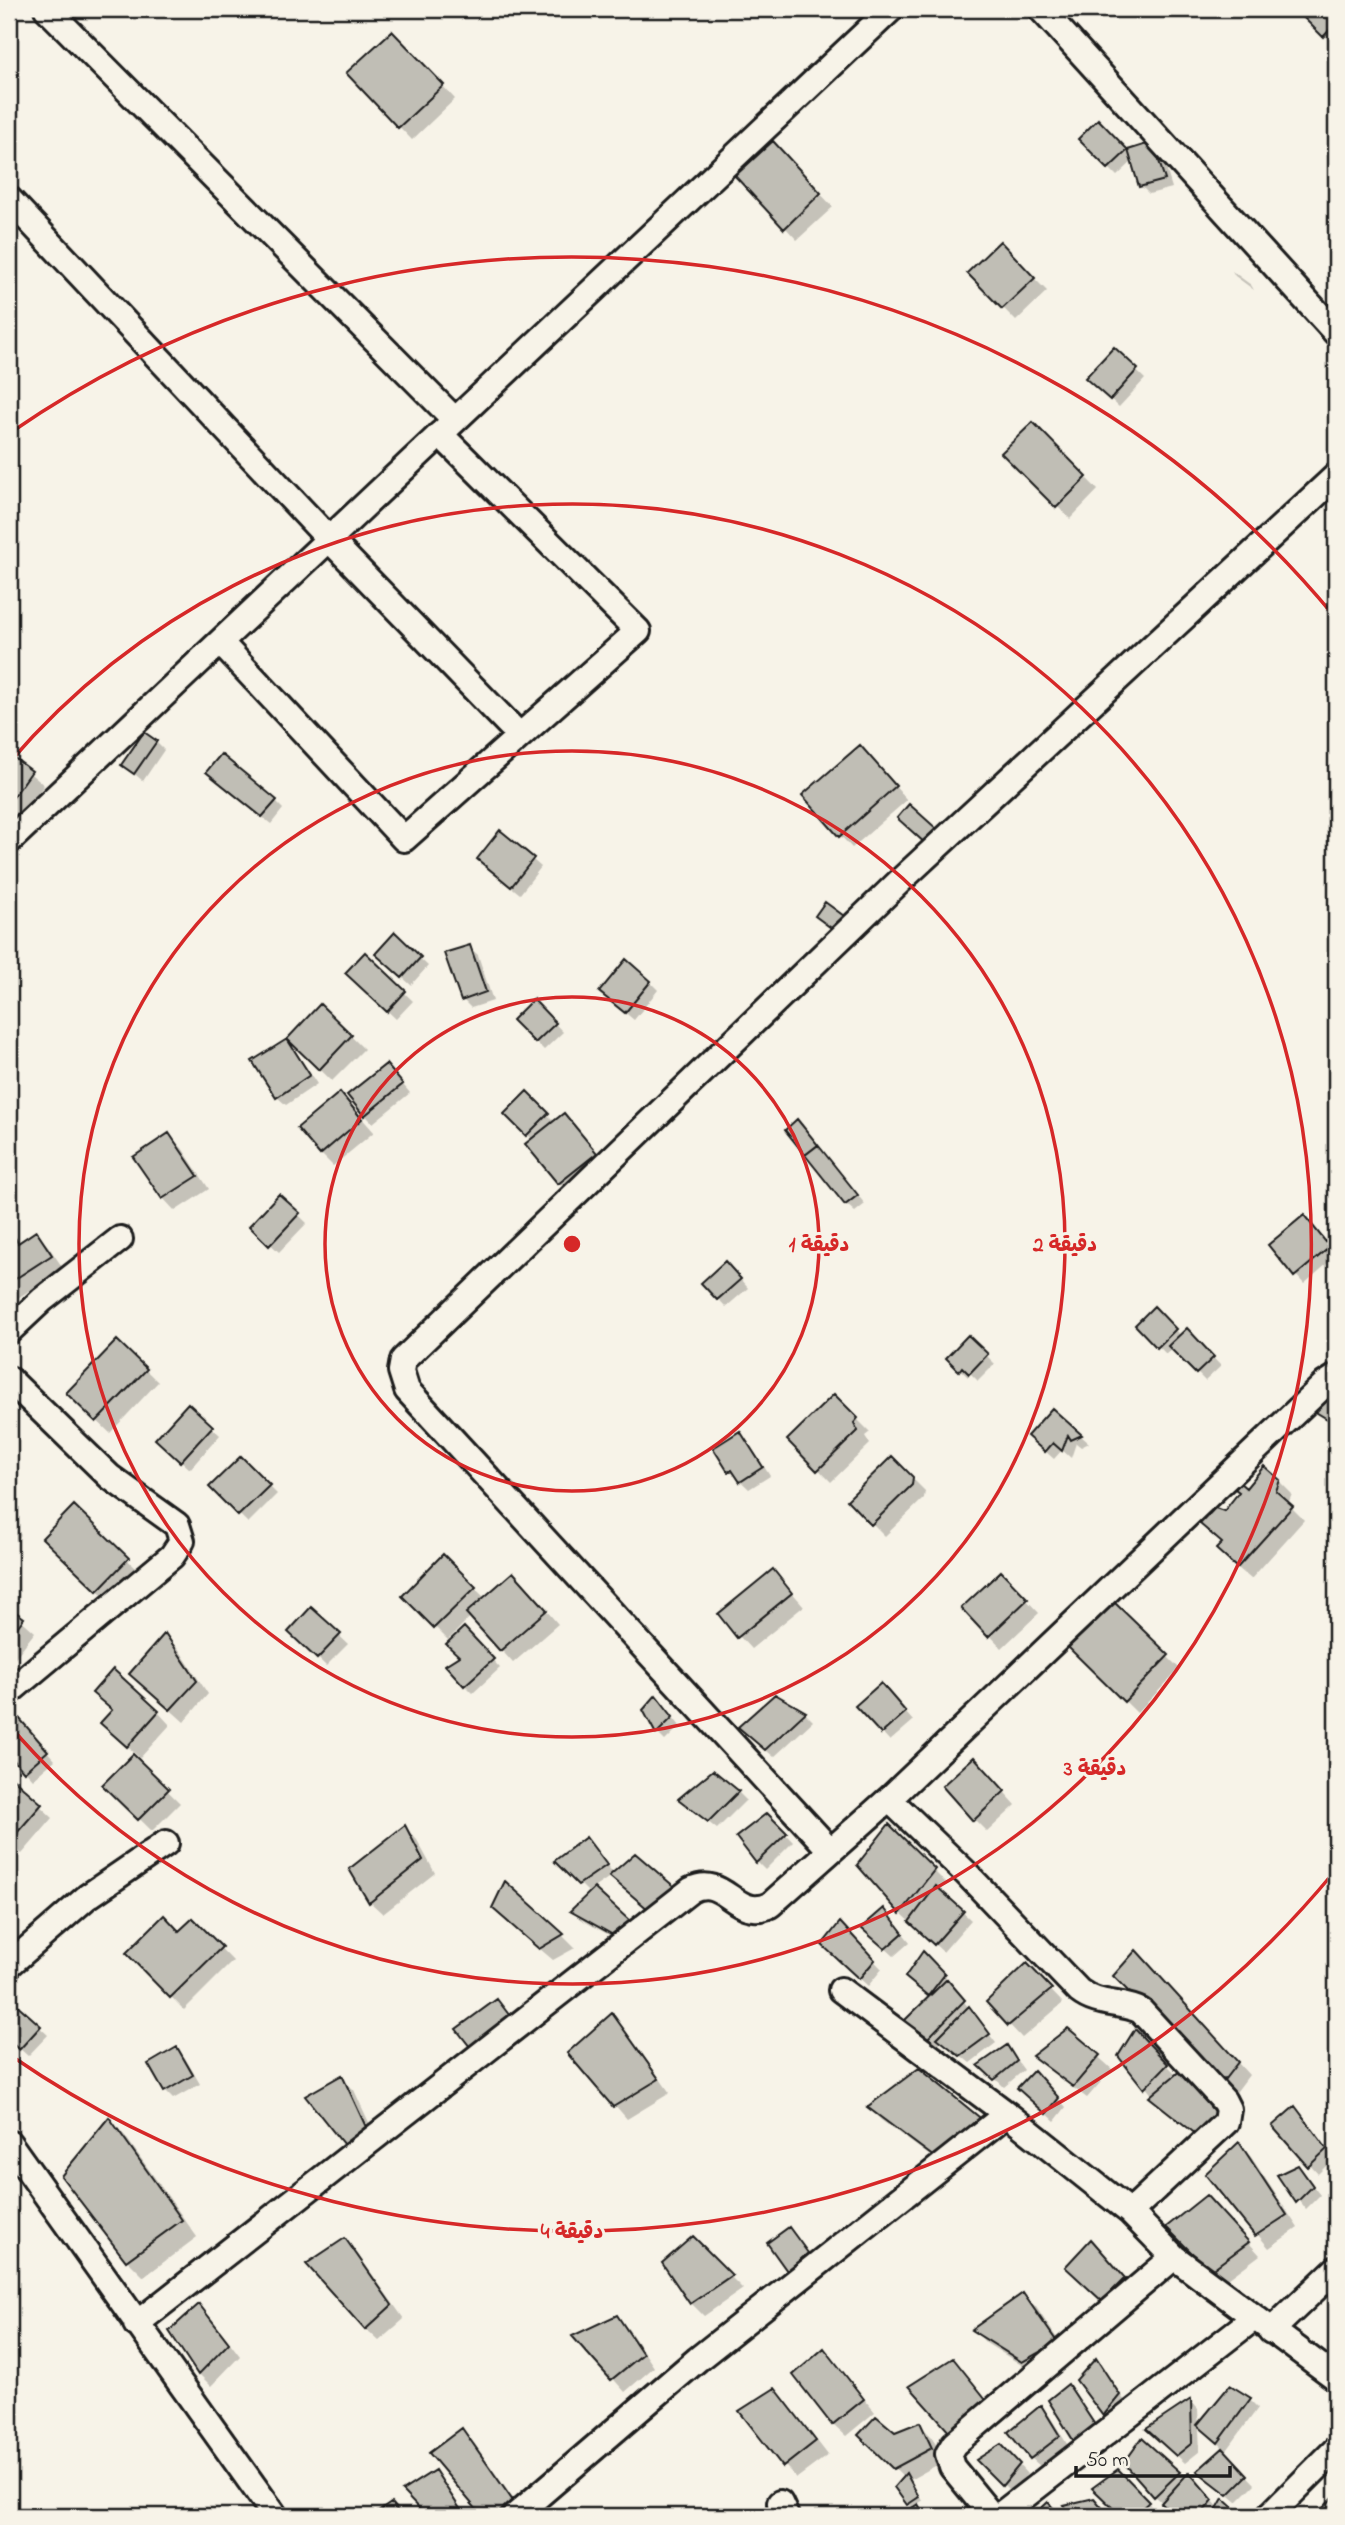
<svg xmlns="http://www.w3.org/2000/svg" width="1345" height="2525" font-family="'Indie Flower','Playpen Sans Arabic',sans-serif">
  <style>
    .shadow { fill: #0003 }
    .building { fill: #c0beb5; stroke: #1c1c1c; stroke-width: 2 }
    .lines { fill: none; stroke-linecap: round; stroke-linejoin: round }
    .minor-casing { stroke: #1c1c1c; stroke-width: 30 }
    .minor { stroke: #f7f3e8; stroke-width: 24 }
    .ring { fill: none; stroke: #d62828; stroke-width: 3.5 }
    .centre { fill: #d62828; stroke: #f7f3e8; stroke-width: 3.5 }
    .ring-label { font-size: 21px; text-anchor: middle; font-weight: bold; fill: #d62828; stroke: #f7f3e8; stroke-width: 6; stroke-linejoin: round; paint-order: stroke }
  </style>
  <rect width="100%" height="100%" fill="#f7f3e8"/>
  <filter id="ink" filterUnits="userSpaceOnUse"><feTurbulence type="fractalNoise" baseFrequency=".0143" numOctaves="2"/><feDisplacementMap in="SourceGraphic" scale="14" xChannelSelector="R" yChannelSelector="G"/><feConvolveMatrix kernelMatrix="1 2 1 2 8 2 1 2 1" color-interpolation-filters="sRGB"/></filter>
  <g filter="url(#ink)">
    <path class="shadow" d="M1314 9H1336V39L1332 43 1306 17Z
      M405 46 455 99 412 140 349 74Z
      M1098 122 1127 152 1152 144 1161 152 1172 188 1149 194 1141 186 1133 161 1117 176 1080 139Z
      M785 156 833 207 797 240 785 227Z
      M1000 244 1047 291 1016 321 969 273Z
      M1232 271 1251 285 1254 290 1235 276Z
      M1114 349 1145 379 1119 407 1096 386Z
      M1033 424 1098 490 1070 519 1004 453Z
      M156 742 164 750 143 781 124 765Z
      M9 756 44 785 9 832Z
      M872 760 907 800 852 848 840 835Z
      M216 780 275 801 283 809 271 824Z
      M501 832 541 867 520 894 487 867Z
      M395 935 428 966 411 985 385 962Z
      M469 947 478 955 493 1001 471 1008 463 1000Z
      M365 955 413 1001 396 1019 356 981Z
      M650 982 658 990 634 1020 610 1000Z
      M533 1001 563 1032 544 1050 514 1020Z
      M320 1006 364 1049 332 1081 289 1039Z
      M286 1041 294 1049 317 1084 286 1105 277 1097Z
      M394 1074 410 1093 373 1123 365 1115Z
      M527 1094 555 1122 564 1115 608 1166 572 1195 559 1183 533 1140 507 1114Z
      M352 1107 374 1132 333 1166 321 1154Z
      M805 1130 865 1204 855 1212 846 1204Z
      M169 1135 182 1148 209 1189 175 1211 163 1198Z
      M279 1196 307 1223 279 1252 251 1226Z
      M1312 1226 1336 1256 1304 1284 1296 1275Z
      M9 1229 21 1243 36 1233 48 1246 63 1268 18 1298 9 1289Z
      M733 1271 748 1288 726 1307 703 1283Z
      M1154 1309 1181 1336 1187 1331 1221 1366 1205 1381 1173 1348 1166 1354 1138 1325Z
      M968 1337 995 1364 978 1381 970 1373 968 1377 948 1358Z
      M117 1342 158 1382 110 1433 68 1393Z
      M1336 1389V1426L1316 1411Z
      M834 1396 870 1432 865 1436 870 1444 831 1482 790 1440Z
      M188 1406 220 1435 190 1469 166 1447Z
      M1052 1410 1089 1443 1081 1447 1076 1443 1071 1458 1062 1450 1054 1459 1037 1444Z
      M740 1433 748 1442 770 1476 749 1489 730 1471Z
      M241 1458 277 1494 248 1523 211 1487Z
      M892 1458 925 1491 924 1498 885 1536 849 1500Z
      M1279 1481 1292 1494 1288 1504 1304 1520 1251 1579 1231 1562 1223 1544 1224 1513 1246 1490Z
      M74 1508 140 1572 111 1603 44 1538Z
      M9 1522 21 1535 9 1547Z
      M443 1557 485 1598 526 1587 558 1624 513 1663 471 1616 448 1640 404 1596Z
      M773 1571 804 1606 751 1649 739 1636Z
      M1001 1573 1039 1613 1002 1648 964 1608Z
      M1113 1603 1180 1669 1137 1713 1070 1647Z
      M9 1609 35 1632 14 1659 9 1655Z
      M311 1609 348 1644 326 1666 290 1631Z
      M165 1636 178 1648 208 1694 184 1722 144 1686Z
      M472 1638 500 1668 473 1693 465 1685 461 1656Z
      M889 1693 913 1721 890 1741 857 1706Z
      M776 1696 805 1713 813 1721 774 1757 748 1735Z
      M664 1706 680 1726 665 1741 657 1733Z
      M114 1711 158 1712 170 1725 140 1758 115 1735Z
      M19 1721 55 1760 33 1779 9 1753V1730Z
      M133 1757 180 1803 152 1831 105 1785Z
      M986 1772 1016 1805 987 1832 974 1819Z
      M9 1777 53 1818 22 1854 9 1843Z
      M738 1792 746 1800 717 1829 689 1807Z
      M767 1815 793 1842 765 1870 757 1862Z
      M889 1826 946 1883 940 1891 971 1920 943 1952 901 1913Z
      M405 1827 417 1840 435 1873 383 1914 370 1902Z
      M586 1840 614 1874 592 1889 636 1931 624 1943 580 1919 572 1911 590 1894 557 1861Z
      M505 1883 563 1936 575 1948 553 1960 507 1921Z
      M884 1910 910 1942 894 1956 872 1936Z
      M193 1920 233 1961 184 2010 128 1953 179 1933Z
      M840 1925 882 1969 868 1986 832 1953Z
      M923 1954 952 1984 951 1985 996 2043 970 2063 942 2040 937 2045 907 2021 931 1998 916 1985Z
      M1149 1965 1249 2075 1234 2095 1116 1976Z
      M1039 1978 1063 2003 1022 2038 988 2002Z
      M14 2004 48 2035 28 2056 9 2039V2010Z
      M612 2016 624 2028 670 2093 627 2119 570 2053Z
      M1068 2030 1112 2069 1087 2098 1047 2068 1035 2056Z
      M1135 2032 1175 2073 1169 2079 1171 2081 1194 2085 1229 2129 1211 2147 1164 2109 1120 2056Z
      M1007 2047 1024 2070 1004 2087 981 2065Z
      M177 2049 185 2058 200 2084 173 2099 165 2091Z
      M342 2078 354 2090 377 2140 358 2156 345 2143Z
      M1042 2081 1066 2107 1055 2121 1027 2096Z
      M869 2108 983 2122 952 2172 881 2120Z
      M1295 2109 1334 2158 1318 2174 1274 2126Z
      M109 2119 125 2136 197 2237 144 2277 127 2260Z
      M1239 2145 1251 2157 1298 2228 1269 2248 1207 2174Z
      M1298 2167 1320 2195 1306 2209 1280 2175Z
      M1219 2210 1260 2255 1224 2282 1169 2227Z
      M789 2229 815 2262 797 2278 770 2244Z
      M693 2239 743 2289 704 2316 691 2303 664 2263Z
      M345 2241 357 2253 404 2319 379 2341 366 2329Z
      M1099 2250 1131 2287 1111 2308 1068 2267Z
      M1023 2295 1036 2307 1068 2355 1036 2374 986 2343 974 2330Z
      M199 2306 212 2319 240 2356 211 2386 199 2374 171 2331Z
      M617 2317 629 2330 654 2367 625 2392 575 2336Z
      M1336 2326V2339L1331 2332Z
      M824 2351 875 2412 846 2436 833 2424Z
      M1096 2360 1127 2404 1112 2422 1078 2380Z
      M1068 2386 1076 2394 1104 2437 1084 2450Z
      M1230 2388 1250 2400 1258 2408 1225 2453 1255 2484 1237 2502 1200 2471 1225 2449 1207 2433Z
      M775 2390 787 2402 828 2455 797 2478 784 2465Z
      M1191 2401 1198 2409 1200 2451 1185 2463 1157 2437Z
      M1041 2407 1049 2415 1067 2444 1040 2466 1031 2458Z
      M919 2424 932 2437 944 2461 910 2480 922 2501 916 2505 927 2516H903L914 2509 908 2503 904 2478 860 2435 895 2434Z
      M461 2430 474 2443 524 2514 522 2516H485L431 2454Z
      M1001 2446 1027 2474 1011 2492 979 2460Z
      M1126 2463 1178 2473 1185 2479 1197 2482 1219 2508 1223 2501 1240 2516H1178L1155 2496Z
      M1117 2471 1156 2511 1151 2516H1123L1095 2488Z
      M435 2473 443 2481 466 2516H429L405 2491Z"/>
    <path class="building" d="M1312 9H1336V23L1323 37 1303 17Z
      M392 31 444 85 398 128 346 73Z
      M1098 119 1128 150 1108 169 1078 139Z
      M773 141 821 193 784 229 735 176Z
      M1153 142 1165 180 1139 187 1128 150Z
      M1000 241 1035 278 1002 309 967 273Z
      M1114 347 1138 369 1110 400 1085 378Z
      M1033 422 1087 477 1056 508 1001 453Z
      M144 732 157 741 134 774 121 765Z
      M860 745 896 786 839 837 802 795Z
      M9 754 32 771 9 803Z
      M221 754 277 800 262 817 206 772Z
      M909 804 938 830 926 844 897 818Z
      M500 830 534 858 511 887 477 859Z
      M825 902 844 916 834 930 815 916Z
      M395 932 421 957 402 978 375 954Z
      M470 945 486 992 461 1001 444 953Z
      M365 952 406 991 387 1012 345 973Z
      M626 959 651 981 625 1013 599 992Z
      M533 999 556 1023 535 1043 512 1020Z
      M320 1004 352 1035 319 1070 287 1039Z
      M287 1039 310 1075 276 1098 252 1061Z
      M386 1064 403 1084 364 1116 347 1095Z
      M527 1091 549 1113 526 1136 504 1114Z
      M340 1092 362 1119 320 1155 297 1128Z
      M564 1113 597 1153 558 1184 525 1144Z
      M797 1119 818 1145 805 1155 785 1130Z
      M169 1133 198 1176 162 1199 133 1157Z
      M818 1145 858 1195 845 1205 805 1155Z
      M279 1194 300 1213 269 1246 249 1226Z
      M1304 1215 1330 1247 1294 1277 1268 1245Z
      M9 1228 18 1243 36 1231 52 1255 9 1283Z
      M725 1261 741 1279 717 1300 701 1283Z
      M1154 1306 1176 1329 1157 1348 1135 1325Z
      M1187 1328 1214 1357 1196 1374 1168 1346Z
      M968 1335 988 1354 969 1374 962 1367 959 1371 946 1358Z
      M117 1340 147 1369 96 1422 66 1393Z
      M1336 1386V1413L1329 1420 1314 1411Z
      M834 1394 858 1418 854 1423 858 1431 817 1471 787 1440Z
      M188 1403 213 1426 180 1462 155 1439Z
      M1052 1408 1082 1435 1071 1440 1068 1435 1062 1451 1053 1443 1045 1452 1027 1436Z
      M740 1431 763 1467 740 1482 732 1470 728 1472 713 1448Z
      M241 1456 270 1485 238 1516 209 1487Z
      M892 1456 913 1477 912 1485 871 1525 847 1500Z
      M1264 1466 1280 1480 1276 1491 1293 1506 1237 1568 1216 1549 1222 1543 1200 1524 1215 1508 1224 1511 1239 1492 1235 1489 1240 1483 1246 1488Z
      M74 1505 129 1558 97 1591 42 1538Z
      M443 1554 476 1587 434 1628 402 1596Z
      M773 1569 792 1593 737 1638 718 1614Z
      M1001 1571 1028 1599 988 1637 961 1608Z
      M513 1572 547 1610 500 1651 466 1613Z
      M1113 1601 1169 1655 1124 1702 1068 1647Z
      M9 1607 24 1618 9 1638Z
      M311 1607 341 1634 317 1659 288 1632Z
      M464 1627 494 1659 464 1686 445 1665 459 1656 446 1644Z
      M165 1633 197 1681 170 1710 129 1674Z
      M113 1669 159 1711 127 1747 100 1723 112 1710 92 1693Z
      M881 1683 906 1712 881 1734 855 1706Z
      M775 1694 806 1712 765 1750 738 1727Z
      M656 1695 673 1717 656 1734 643 1710Z
      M19 1718 48 1751 24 1772 9 1755V1728Z
      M133 1754 169 1789 138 1820 102 1785Z
      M974 1757 1005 1791 973 1821 942 1786Z
      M713 1770 739 1791 708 1822 678 1799Z
      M9 1775 42 1804 9 1842Z
      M767 1813 787 1833 756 1863 736 1837Z
      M889 1824 935 1869 900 1914 857 1865Z
      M405 1825 423 1860 369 1903 349 1869Z
      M586 1837 607 1865 578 1885 554 1861Z
      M635 1853 677 1889 649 1910 609 1876Z
      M505 1881 564 1934 539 1949 492 1908Z
      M936 1886 964 1911 934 1945 909 1922Z
      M594 1888 630 1921 615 1936 570 1911Z
      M884 1908 903 1933 885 1949 861 1928Z
      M164 1915 179 1931 193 1918 222 1947 170 1998 126 1953Z
      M840 1922 875 1960 859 1979 822 1945Z
      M1136 1950 1238 2062 1221 2084 1113 1976Z
      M923 1951 945 1974 928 1996 905 1977Z
      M1027 1963 1052 1989 1008 2026 986 2002Z
      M947 1979 965 2000 928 2038 904 2021Z
      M497 1999 513 2020 474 2052 456 2029Z
      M14 2002 41 2026 19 2050 9 2040V2007Z
      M969 2006 990 2034 960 2056 937 2038Z
      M612 2013 659 2079 613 2107 567 2053Z
      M1068 2028 1100 2055 1073 2087 1032 2056Z
      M1135 2029 1168 2064 1144 2089 1118 2056Z
      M1007 2045 1017 2061 994 2080 978 2065Z
      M177 2047 193 2075 164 2092 148 2064Z
      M919 2068 984 2121 938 2160 867 2107Z
      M1034 2070 1059 2098 1046 2114 1017 2088Z
      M1181 2070 1218 2116 1197 2135 1149 2097Z
      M342 2075 366 2127 344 2145 305 2096Z
      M1295 2106 1327 2149 1308 2167 1272 2126Z
      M109 2117 182 2220 126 2261 61 2176Z
      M1239 2142 1287 2215 1255 2236 1205 2174Z
      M1298 2165 1313 2186 1296 2203 1277 2175Z
      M1206 2195 1249 2242 1210 2271 1166 2227Z
      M789 2227 808 2253 787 2271 767 2243Z
      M693 2236 732 2275 690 2304 662 2263Z
      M345 2238 392 2305 365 2330 306 2264Z
      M1091 2239 1125 2278 1102 2301 1065 2267Z
      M1023 2293 1057 2342 1022 2362 971 2330Z
      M199 2304 229 2343 198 2375 169 2331Z
      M617 2315 643 2354 611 2380 572 2336Z
      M824 2348 864 2399 832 2425 793 2375Z
      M953 2358 989 2403 949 2431 909 2386Z
      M1096 2358 1120 2395 1103 2416 1076 2380Z
      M1068 2384 1097 2428 1075 2443 1048 2400Z
      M1230 2385 1251 2398 1218 2443 1197 2425Z
      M775 2388 816 2441 783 2467 739 2411Z
      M1191 2399 1192 2443 1176 2456 1146 2429Z
      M1041 2405 1060 2436 1030 2459 1008 2432Z
      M876 2416 895 2432 920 2422 932 2448 893 2469 858 2435Z
      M462 2428 513 2501 494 2516H482L429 2453Z
      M1142 2438 1180 2472 1154 2497 1124 2463Z
      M1001 2444 1020 2464 1002 2486 976 2460Z
      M1223 2448 1248 2475 1228 2495 1197 2471Z
      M1118 2469 1150 2502 1134 2516H1121L1092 2488Z
      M435 2470 462 2512 456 2516H426L402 2491Z
      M1189 2472 1213 2500 1200 2516H1176L1161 2503Z
      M906 2473 919 2497 907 2505 894 2487Z
      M1336 2494V2516H1330L1322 2509Z
      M1094 2498 1109 2516H1072L1064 2505Z
      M1223 2498 1243 2516H1213Z
      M1048 2502 1060 2516H1033Z
      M391 2503 402 2516H372Z
      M918 2504 925 2516H900Z"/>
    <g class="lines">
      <defs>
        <path id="minor" d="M47 9 455 420
          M1041 9 1336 333
          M9 199 329 539 520 736
          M220 642 404 839 638 631 440 434
          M9 841 891 9
          M9 1331 42 1300 120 1239
          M9 1379 110 1477 177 1525 182 1541 172 1556 9 1692
          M889 1799 966 1873 1079 1991C1098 2006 1121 2001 1141 2011L1224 2101 1228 2109 1226 2122 1130 2212
          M830 1850 407 1390 401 1371 403 1360 901 880 1336 476
          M9 1965 87 1897 166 1843
          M841 1990 1007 2114 1130 2212 1174 2257 1336 2378
          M9 2143 275 2516
          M136 2324 691 1890C725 1873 735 1921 770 1905L889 1799 1325 1384 1336 1377
          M1271 2331 1336 2269
          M780 2503 786 2516
          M515 2516 698 2359 1007 2114
          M992 2516 952 2467 948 2454 954 2444 1174 2257
          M999 2516 1254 2318
          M1269 2516 1336 2449"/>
      </defs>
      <use href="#minor" class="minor-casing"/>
      <use href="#minor" class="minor"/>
    </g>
  </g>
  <g class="ring">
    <circle cx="572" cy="1244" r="247"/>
    <circle cx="572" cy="1244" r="493"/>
    <path d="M9 763A740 740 0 1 1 9 1725"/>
    <path d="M1334 1872A987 987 0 0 1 13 2057M13 431A987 987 0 0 1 1334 616"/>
  </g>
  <circle cx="572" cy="1244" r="10" class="centre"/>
  <g class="ring-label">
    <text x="819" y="1251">1 دقيقة</text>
    <text x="1065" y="1251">2 دقيقة</text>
    <text x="1095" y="1775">3 دقيقة</text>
    <text x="572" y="2238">4 دقيقة</text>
  </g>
  <rect width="1345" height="2525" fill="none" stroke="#f7f3e8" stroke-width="35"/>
  <rect x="18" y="18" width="1310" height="2490" fill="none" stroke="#1c1c1c" stroke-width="2.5" filter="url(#ink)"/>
  <path d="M1076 2466v10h154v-10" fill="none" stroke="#1c1c1c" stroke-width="3.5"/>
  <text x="1086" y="2466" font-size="21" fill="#1c1c1c" stroke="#f7f3e8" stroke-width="5" paint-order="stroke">50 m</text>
</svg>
